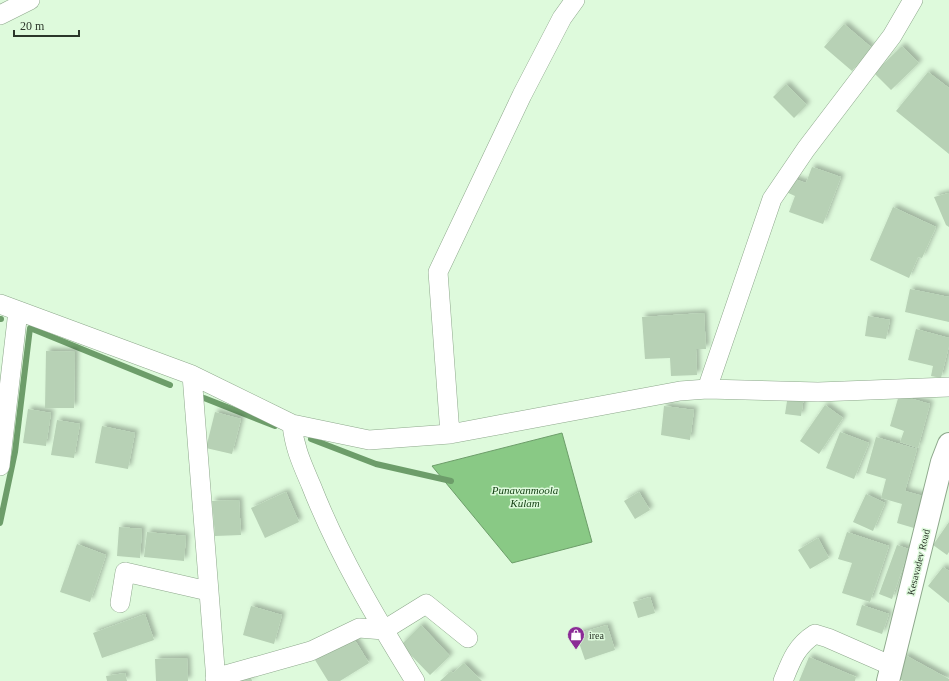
<svg xmlns="http://www.w3.org/2000/svg" width="949" height="681" font-family="'Times New Roman',serif">
  <style>
    .water { fill: #89c985; stroke: #6d9d6a }
    .lines { fill: none; stroke-linecap: round; stroke-linejoin: round }
    .stream { stroke: #6d9d6a; stroke-width: 6 }
    .building { fill: #b7d1b5; filter: url(#shadow) }
    .minor-casing { stroke: #8ea88c; stroke-width: 20 }
    .tertiary-casing { stroke: #8ea88c; stroke-width: 24 }
    .minor { stroke: #fff; stroke-width: 19 }
    .tertiary { stroke: #fff; stroke-width: 22 }
    .labels { text-anchor: middle; stroke-width: 3; stroke-linejoin: round; paint-order: stroke }
    .street-label { font-size: 10px; fill: #2b362a; stroke: #defadc }
    .poi-label { font-size: 10px; fill: #2b362a; stroke: #defadc; text-anchor: start }
    .water-label { font-size: 11px; font-style: italic; fill: #103d10; stroke: #defadc }
  </style>
  <defs>
    <filter id="shadow"><feDropShadow dx="3.5" dy="-3.5" stdDeviation="2" flood-color="#0004"/></filter>
  </defs>
  <rect width="100%" height="100%" fill="#defadc"/>
  <path class="water" d="M562 433 592 542 512 563 432 466Z"/>
  <g class="lines">
    <path class="stream" d="M0 319H1
      M204 398 275 426
      M311 439 376 464 451 481
      M0 523 15 452 30 328 170 385"/>
  </g>
  <path class="building" d="M844 24 872 48 852 71 824 47Z
    M902 46 919 63 891 90 874 73Z
    M928 72 949 88V154L896 111Z
    M786 84 807 105 794 118 773 97Z
    M812 167 841 177 823 224 789 212 795 196 784 191 789 177 806 183Z
    M949 193V227L946 225 934 197Z
    M893 207 936 227 922 258 918 257 909 278 870 260Z
    M910 289 949 297V322L905 312Z
    M704 313 706 349H696L697 375 671 376 670 358 645 359 642 317Z
    M868 316 890 320 886 339 865 336Z
    M916 329 949 338V346L941 378 931 376 933 366 908 360Z
    M46 351 75 352 74 408H45Z
    M788 395 804 397 801 416 785 414Z
    M899 395 930 404 918 448 900 442 904 431 890 426Z
    M825 405 843 418 819 454 800 441Z
    M664 406 694 410 690 440 661 435Z
    M28 409 51 413 46 446 23 443Z
    M215 412 241 419 232 454 206 448Z
    M57 420 80 424 74 458 51 455Z
    M102 426 135 433 128 469 95 463Z
    M840 432 869 443 854 479 826 468Z
    M876 437 917 449 905 491 923 496 914 528 897 523 902 504 881 498 886 479 866 473Z
    M286 492 299 522 265 538 251 508Z
    M639 492 650 510 635 519 624 501Z
    M866 494 885 503 873 531 853 522Z
    M239 500 241 535 215 536 212 501Z
    M949 522V552L947 555 933 545Z
    M119 527 142 529 140 558 117 556Z
    M147 532 186 536 184 561 144 557Z
    M847 532 889 546 870 602 842 593 852 563 838 559Z
    M818 538 829 558 810 569 798 550Z
    M77 544 106 555 90 602 60 592Z
    M897 545 909 549 892 599 879 594Z
    M943 567 949 571V603L928 586Z
    M650 597 655 613 638 618 633 602Z
    M862 605 889 614 882 634 856 625Z
    M251 606 282 615 274 644 243 635Z
    M145 614 154 640 102 658 93 633Z
    M421 625 450 656 430 675 401 645Z
    M607 625 615 650 585 660 576 634Z
    M353 637 369 663 340 681H328L315 660Z
    M905 655 949 679V681H903L894 676Z
    M809 657 856 677 855 681H799Z
    M187 658 188 681H156L155 659Z
    M464 663 482 681H440L451 671 453 673Z
    M125 673 127 681H107L106 676Z
    M251 677 252 681H236Z"/>
  <g class="lines">
    <defs>
      <path id="minor" d="M0 15 30 0
        M0 304 192 375 292 424 369 440 450 434 680 391 707 389 818 392 949 387
        M192 375 216 681
        M707 389 772 199 806 149 892 36 913 0
        M292 424C294 447 302 464 311 485 338 554 376 618 415 681
        M450 434 438 272 522 95 562 18 575 0
        M0 466 18 311
        M120 603 125 572 208 591
        M215 678 311 651 359 628 384 630 426 604 468 638
        M783 681C791 661 796 646 815 634L828 638 892 666"/>
      <path id="tertiary" d="M888 681 942 462 949 444"/>
    </defs>
    <use href="#minor" class="minor-casing"/>
    <use href="#tertiary" class="tertiary-casing"/>
    <use href="#minor" class="minor"/>
    <use href="#tertiary" class="tertiary"/>
  </g>
  <defs>
    <symbol id="shop-pin" viewBox="-11 -11 22 30"><path d="M0 17L-7.5 6A9.5 9.5 0 1 1 7.5 6Z" fill="#8b2c96" stroke="#defadc"/><path d="M-5-2.5h2.3a2.7 3.5 0 0 1 5.4 0H5L5.5 6h-11ZM-1.5-2.5h3a1.5 2.3 0 0 0-3 0Z" fill="#fff"/></symbol>
  </defs>
  <g fill-rule="evenodd">
    <use href="#shop-pin" x="566" y="625" width="20" height="27"/>
  </g>
  <g class="labels">
    <g class="street-label">
      <text transform="translate(918 562) rotate(-76)" y="4">Kesavadev Road</text>
    </g>
    <g class="poi-label">
      <text x="589" y="639">irea</text>
    </g>
    <g class="water-label">
      <text x="525" y="494">Punavanmoola<tspan x="525" dy="13">Kulam</tspan></text>
    </g>
  </g>
  <path d="M14 30v6h65v-6" fill="none" stroke="#2b362a" stroke-width="2"/>
  <text x="20" y="30" font-size="12" fill="#2b362a" stroke="#defadc" stroke-width="3" paint-order="stroke">20 m</text>
</svg>
